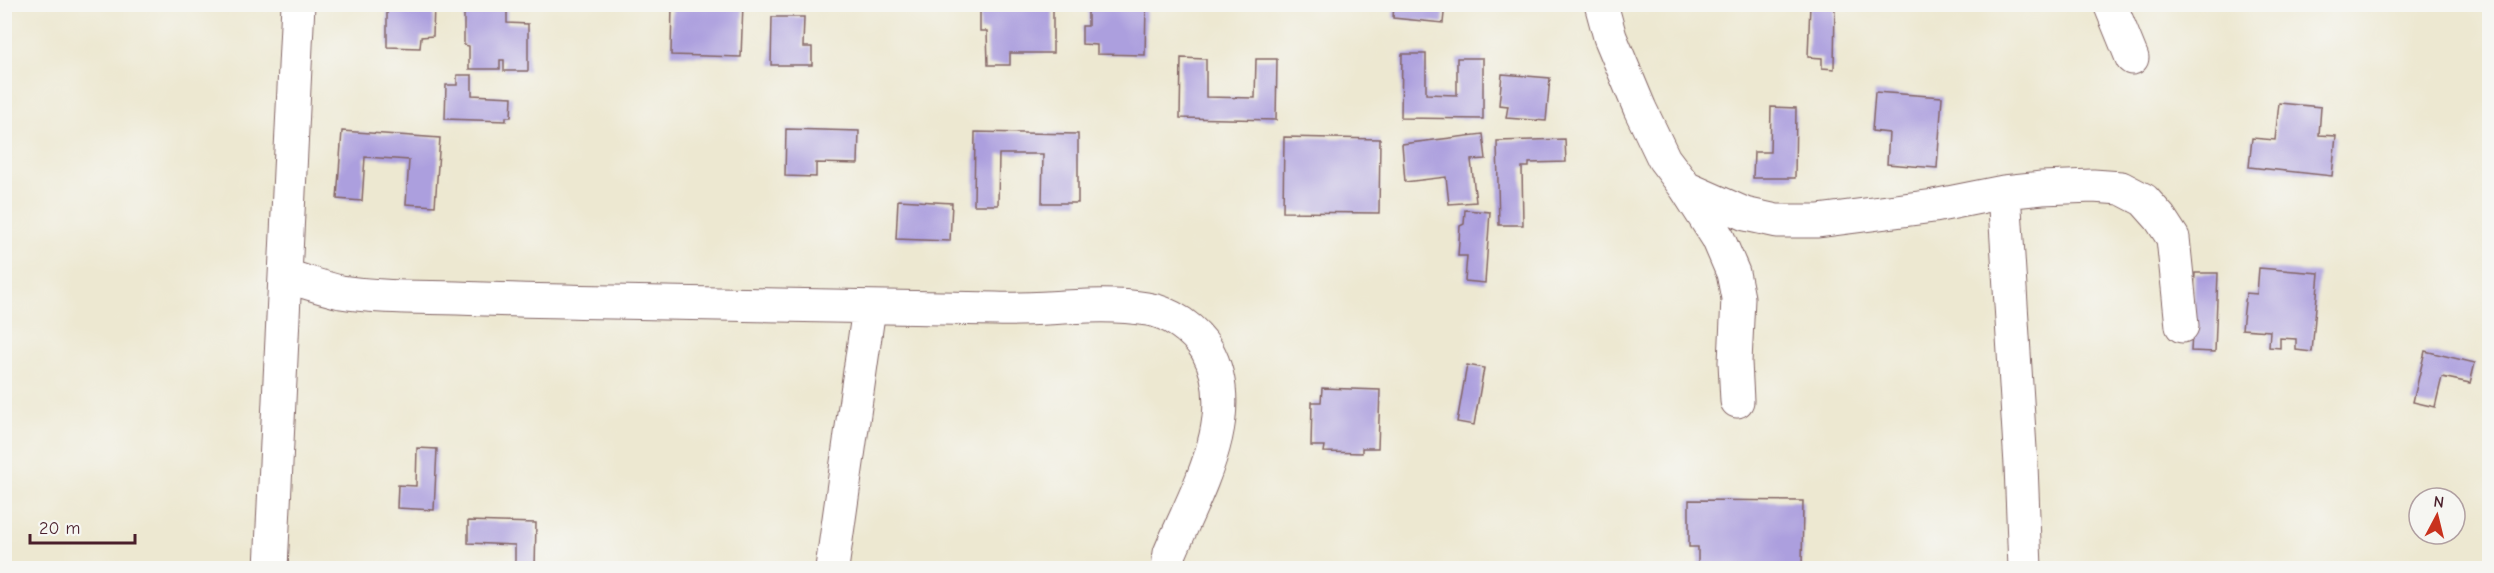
<svg xmlns="http://www.w3.org/2000/svg" width="2494" height="573" font-family="'Comic Neue',sans-serif">
  <style>
    .building { fill: #ac9fde }
    .lines { fill: none; stroke-linecap: round; stroke-linejoin: round }
    .minor-casing { stroke: #836565; stroke-width: 35 }
    .minor { stroke: #fff; stroke-width: 33 }
  </style>
  <rect width="100%" height="100%" fill="#f6f6f2"/>
  <filter id="ink" filterUnits="userSpaceOnUse"><feTurbulence type="fractalNoise" baseFrequency=".0167" numOctaves="2"/><feDisplacementMap in="SourceGraphic" scale="12" xChannelSelector="R" yChannelSelector="G"/><feConvolveMatrix kernelMatrix="1 2 1 2 8 2 1 2 1" color-interpolation-filters="sRGB"/></filter>
  <filter id="wash" filterUnits="userSpaceOnUse"><feTurbulence type="fractalNoise" baseFrequency=".008" numOctaves="4" result="noise"/><feDisplacementMap in="SourceGraphic" scale="24" xChannelSelector="R" yChannelSelector="G"/><feGaussianBlur stdDeviation="1.35" result="paint"/><feColorMatrix in="noise" values="0 0 0 0 0 0 0 0 0 0 0 0 0 0 0 0 0 1.4 0 .05"/><feComposite in="paint" operator="in"/></filter>
  <g filter="url(#wash)">
    <rect width="100%" height="100%" fill="#ede8d1"/>
    <g id="blocks">
      <path class="building" d="M387 4H434L433 36 421 37 420 48 387 47Z
        M464 4H507V23L528 24V71H504V60H500V69H469V46L464 45Z
        M672 4H743L741 57 671 55Z
        M980 4H1053V53H1010V65H988L987 31H980Z
        M1088 4H1146L1145 55 1097 54V45L1082 44V26H1088Z
        M1394 4H1445L1443 23 1393 18Z
        M1810 4H1835L1834 69 1822 68V58L1808 57Z
        M772 17H804L803 47H812V65H771Z
        M1402 54H1426V94L1457 95V58H1483V119L1401 118Z
        M1181 58 1206 59V97L1255 98 1256 59H1277L1276 120 1180 118Z
        M1502 74 1550 78 1546 121 1506 118 1508 106 1499 105Z
        M457 75H472V95L512 97 511 117H506V121L445 119 446 85H457Z
        M1875 92 1942 97 1937 168 1887 164 1889 133 1872 131Z
        M2279 103 2321 107 2319 135 2336 136 2332 176 2249 167 2252 138 2275 140Z
        M1771 107 1796 108 1795 178H1753L1754 152H1770Z
        M786 129 859 131 858 164 816 163V177L785 176Z
        M342 131 440 138 435 206 406 204 409 160 365 157 362 201 337 199Z
        M975 132 1078 134V203H1042L1043 154H999L998 205H974Z
        M1483 134 1486 159 1471 160 1476 202 1449 204 1446 177 1405 182 1402 144Z
        M1284 137 1380 139 1379 213 1283 212Z
        M1565 139 1566 162 1529 163V167H1522L1523 225H1499L1497 141Z
        M898 200 952 203 950 241 896 239Z
        M1465 210 1490 212 1485 283 1465 281 1467 256H1458L1460 226 1464 224Z
        M2259 268 2319 273 2312 352 2296 350V339L2280 338V348L2269 347 2270 331 2242 329 2246 293 2257 294Z
        M2195 273H2218L2215 352 2191 351Z
        M2425 351 2475 363 2470 383 2442 377 2435 407 2413 402Z
        M1467 365 1484 368 1474 425 1457 422Z
        M1322 388 1380 390 1378 448H1362V453L1324 452 1325 446H1311L1312 402H1321Z
        M417 448 437 449 434 510 397 508 398 485 416 486Z
        M1689 500 1803 501 1802 568H1698V547H1689Z
        M468 521 536 523 535 568H515V545L468 543Z"/>
    </g>
  </g>
  <g filter="url(#ink)">
    <use href="#blocks" fill-opacity="0" stroke="#836565" stroke-width="1.5"/>
    <g class="lines">
      <defs>
        <path id="minor" d="M1601 4 1610 37 1640 109 1664 159 1686 188 1745 214 1777 221H1818L1934 206 2004 192 2042 188 2093 186 2121 188 2144 200 2160 218 2173 238 2182 326
          M2110 4 2132 58
          M1686 188 1718 238 1733 273 1738 298 1735 362 1737 401
          M2004 192 2021 465 2025 568
          M285 276C304 281 322 288 341 292 379 298 419 297 457 298 509 300 561 301 613 302 741 304 868 307 996 309 1046 311 1097 301 1147 309 1170 312 1195 330 1207 350 1243 415 1195 493 1170 553L1168 568
          M271 568 298 4
          M832 568 869 308"/>
      </defs>
      <use href="#minor" class="minor-casing"/>
      <use href="#minor" class="minor"/>
    </g>
  </g>
  <rect width="2494" height="573" fill="none" stroke="#f6f6f2" stroke-width="24"/>
  <g transform="translate(2437 516) rotate(7)"><circle r="28" fill="#f6f6f2" stroke="#b1a0a2" stroke-width="1.5"/>
  <path d="M0-4.5L10 22L0 15L-10 22Z" fill="#c8321e"/>
  <text y="-9" font-size="16" font-weight="bold" text-anchor="middle" fill="#4a1f2b">N</text>
  </g>
  <path d="M30 534v9h105v-9" fill="none" stroke="#4a1f2b" stroke-width="3"/>
  <text x="39" y="534" font-size="18" fill="#4a1f2b" stroke="#f6f6f2" stroke-width="4.5" paint-order="stroke">20 m</text>
</svg>
